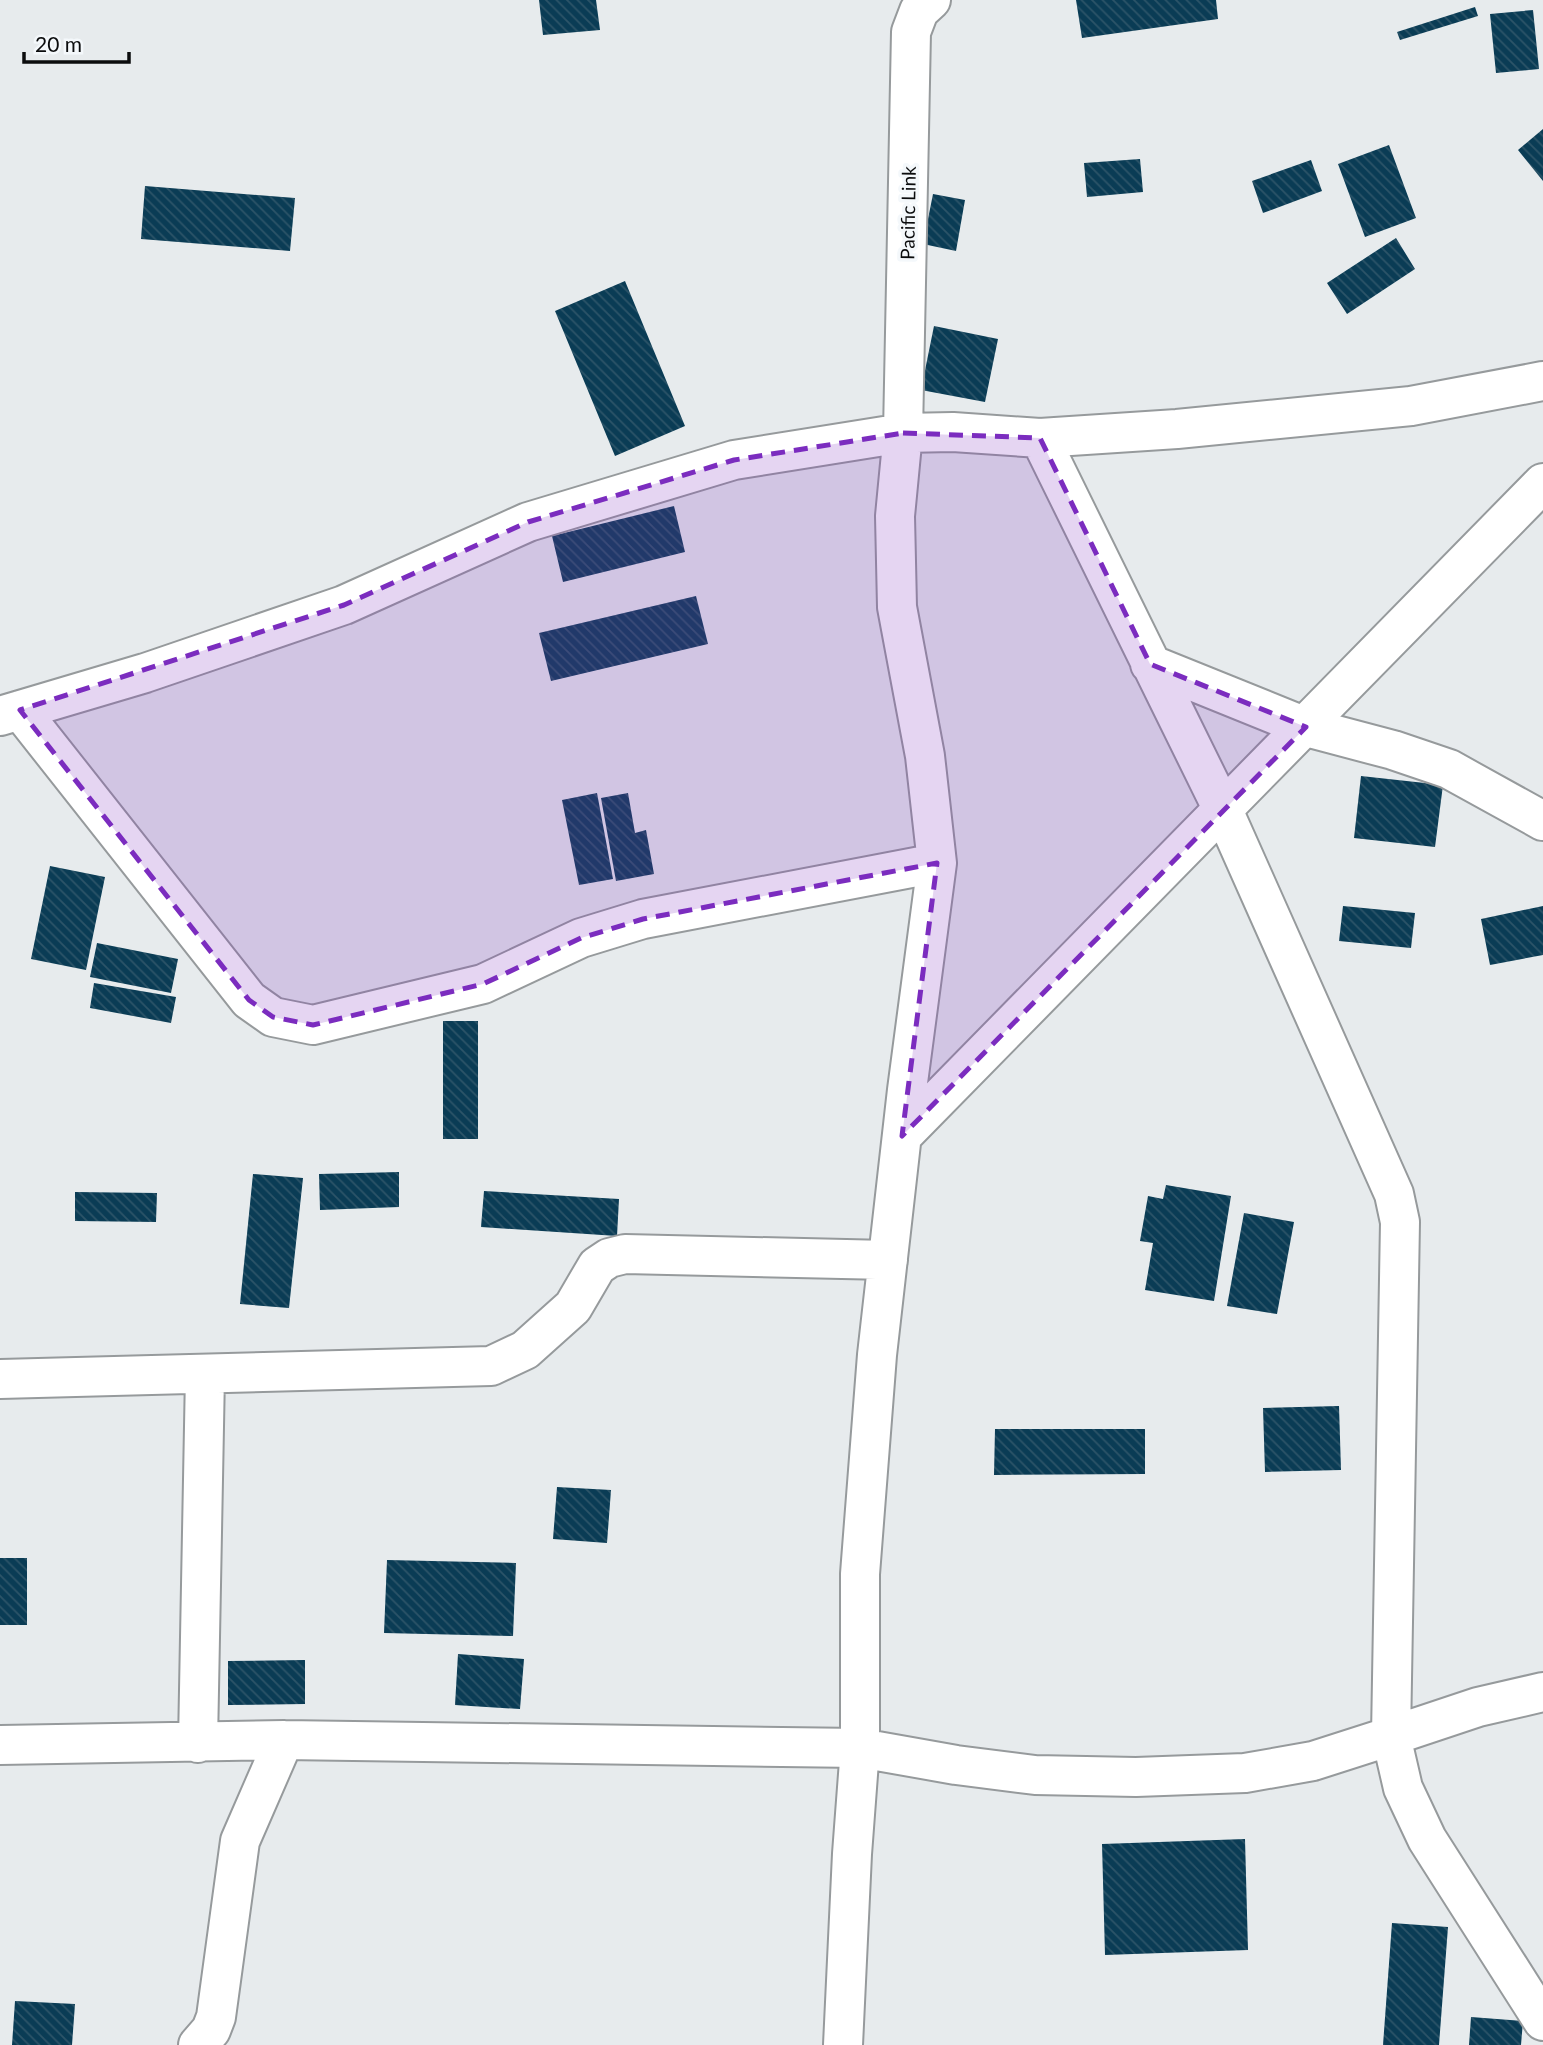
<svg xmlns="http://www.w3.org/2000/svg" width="1543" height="2045" font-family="Lato,sans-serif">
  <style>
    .building { fill: url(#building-back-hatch) }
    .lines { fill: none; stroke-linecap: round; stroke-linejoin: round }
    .street-casing { stroke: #969a9c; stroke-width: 42 }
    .street { stroke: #fff; stroke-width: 38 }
    .marked { fill: #7b2cbf; fill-opacity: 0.2; stroke: #7b2cbf; stroke-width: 5; stroke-dasharray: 14 9; stroke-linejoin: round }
    .labels { text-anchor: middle; stroke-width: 7; stroke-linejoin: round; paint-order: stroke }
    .street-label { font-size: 19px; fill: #0b0c0d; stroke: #f4f8fb }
  </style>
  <defs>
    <pattern id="building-back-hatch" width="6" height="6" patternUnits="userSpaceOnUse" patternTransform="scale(1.75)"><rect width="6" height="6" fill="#0a3c55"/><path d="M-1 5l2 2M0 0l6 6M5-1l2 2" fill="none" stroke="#2c5468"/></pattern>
  </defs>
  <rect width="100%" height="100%" fill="#e7ebed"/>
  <path class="building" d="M539 0H596L600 30 543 35Z
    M1076 0H1216L1218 19 1082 38Z
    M1475 7 1478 16 1400 40 1397 32Z
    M1533 10 1539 69 1496 73 1490 14Z
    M1543 129V181L1518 150Z
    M1389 145 1416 218 1365 237 1338 164Z
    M1140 159 1143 192 1087 197 1084 163Z
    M1311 160 1322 191 1263 213 1252 181Z
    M145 186 295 198 290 251 141 239Z
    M933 194 965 200 956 251 923 244Z
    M1396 238 1415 269 1347 314 1327 283Z
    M625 281 685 426 615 456 555 311Z
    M934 326 998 339 985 402 921 390Z
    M674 506 685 552 563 582 552 536Z
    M696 596 708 644 551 681 539 633Z
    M1361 776 1443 785 1435 847 1354 838Z
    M597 793 613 879 579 885 562 800Z
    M628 793 635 833 646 830 654 874 616 881 601 798Z
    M50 866 105 877 86 970 31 959Z
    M1343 906 1415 913 1411 948 1339 941Z
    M1543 906V955L1490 965 1481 919Z
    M97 943 178 959 171 993 90 977Z
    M94 983 176 997 171 1023 90 1008Z
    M443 1021H478V1139H443Z
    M399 1172V1207L320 1210 319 1174Z
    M253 1174 303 1178 289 1308 240 1304Z
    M1166 1185 1231 1196 1214 1301 1145 1290 1153 1243 1140 1241 1148 1196 1163 1199Z
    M484 1191 619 1199 617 1236 481 1227Z
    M75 1192 157 1193 156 1222 75 1221Z
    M1244 1213 1294 1222 1277 1314 1227 1306Z
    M1339 1406 1341 1470 1265 1472 1263 1408Z
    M995 1429H1145V1474L994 1475Z
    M557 1487 611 1490 607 1543 553 1539Z
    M0 1558H27V1625H0Z
    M387 1560 516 1563 513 1636 384 1633Z
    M458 1654 524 1659 520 1709 455 1705Z
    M305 1660V1704L228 1705V1661Z
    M1245 1839 1248 1950 1105 1955 1102 1844Z
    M1392 1923 1448 1927 1439 2045H1383Z
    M15 2001 75 2004 72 2045H12Z
    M1471 2017 1523 2021 1521 2045H1469Z"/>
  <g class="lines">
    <defs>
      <path id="street" d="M931 0 919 11 911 32 903 433 953 432 1040 438 1177 429 1411 406 1543 381
        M1150 664 1306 727 1393 750 1449 769 1543 821
        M20 710 249 1000 273 1017 313 1025 483 984 581 938 643 919 937 863
        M0 716 145 673 344 605 528 522 734 460 903 433 895 516 897 607 925 756 937 863 907 1090 877 1355 860 1574V1748L852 1854 843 2045
        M902 1136 1543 483
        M0 1379 491 1366 525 1350 573 1307 597 1266 609 1258 625 1254 888 1260
        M1543 1692 1478 1707 1391 1736 1403 1788 1427 1839 1543 2021
        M198 1743 205 1374
        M0 1745 284 1740 860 1748 956 1765 1035 1775 1136 1777 1245 1773 1313 1761 1391 1736 1400 1222 1394 1194 1223 810 1040 438
        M198 2045 211 2030 216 2017 240 1841 284 1740"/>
    </defs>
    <use href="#street" class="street-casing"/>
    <use href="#street" class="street"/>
  </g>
  <path class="marked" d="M903 433 1040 438 1150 664 1306 727 902 1136 937 863 643 919 581 938 483 984 313 1025 273 1017 249 1000 20 710 344 605 528 522 734 460Z"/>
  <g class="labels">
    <g class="street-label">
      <text transform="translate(908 213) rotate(-89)" y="7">Pacific Link</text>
    </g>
  </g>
  <path d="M24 52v10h105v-10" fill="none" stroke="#0b0c0d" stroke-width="3.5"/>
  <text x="35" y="52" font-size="21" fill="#0b0c0d" stroke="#f4f8fb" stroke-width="5" paint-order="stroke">20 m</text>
</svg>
